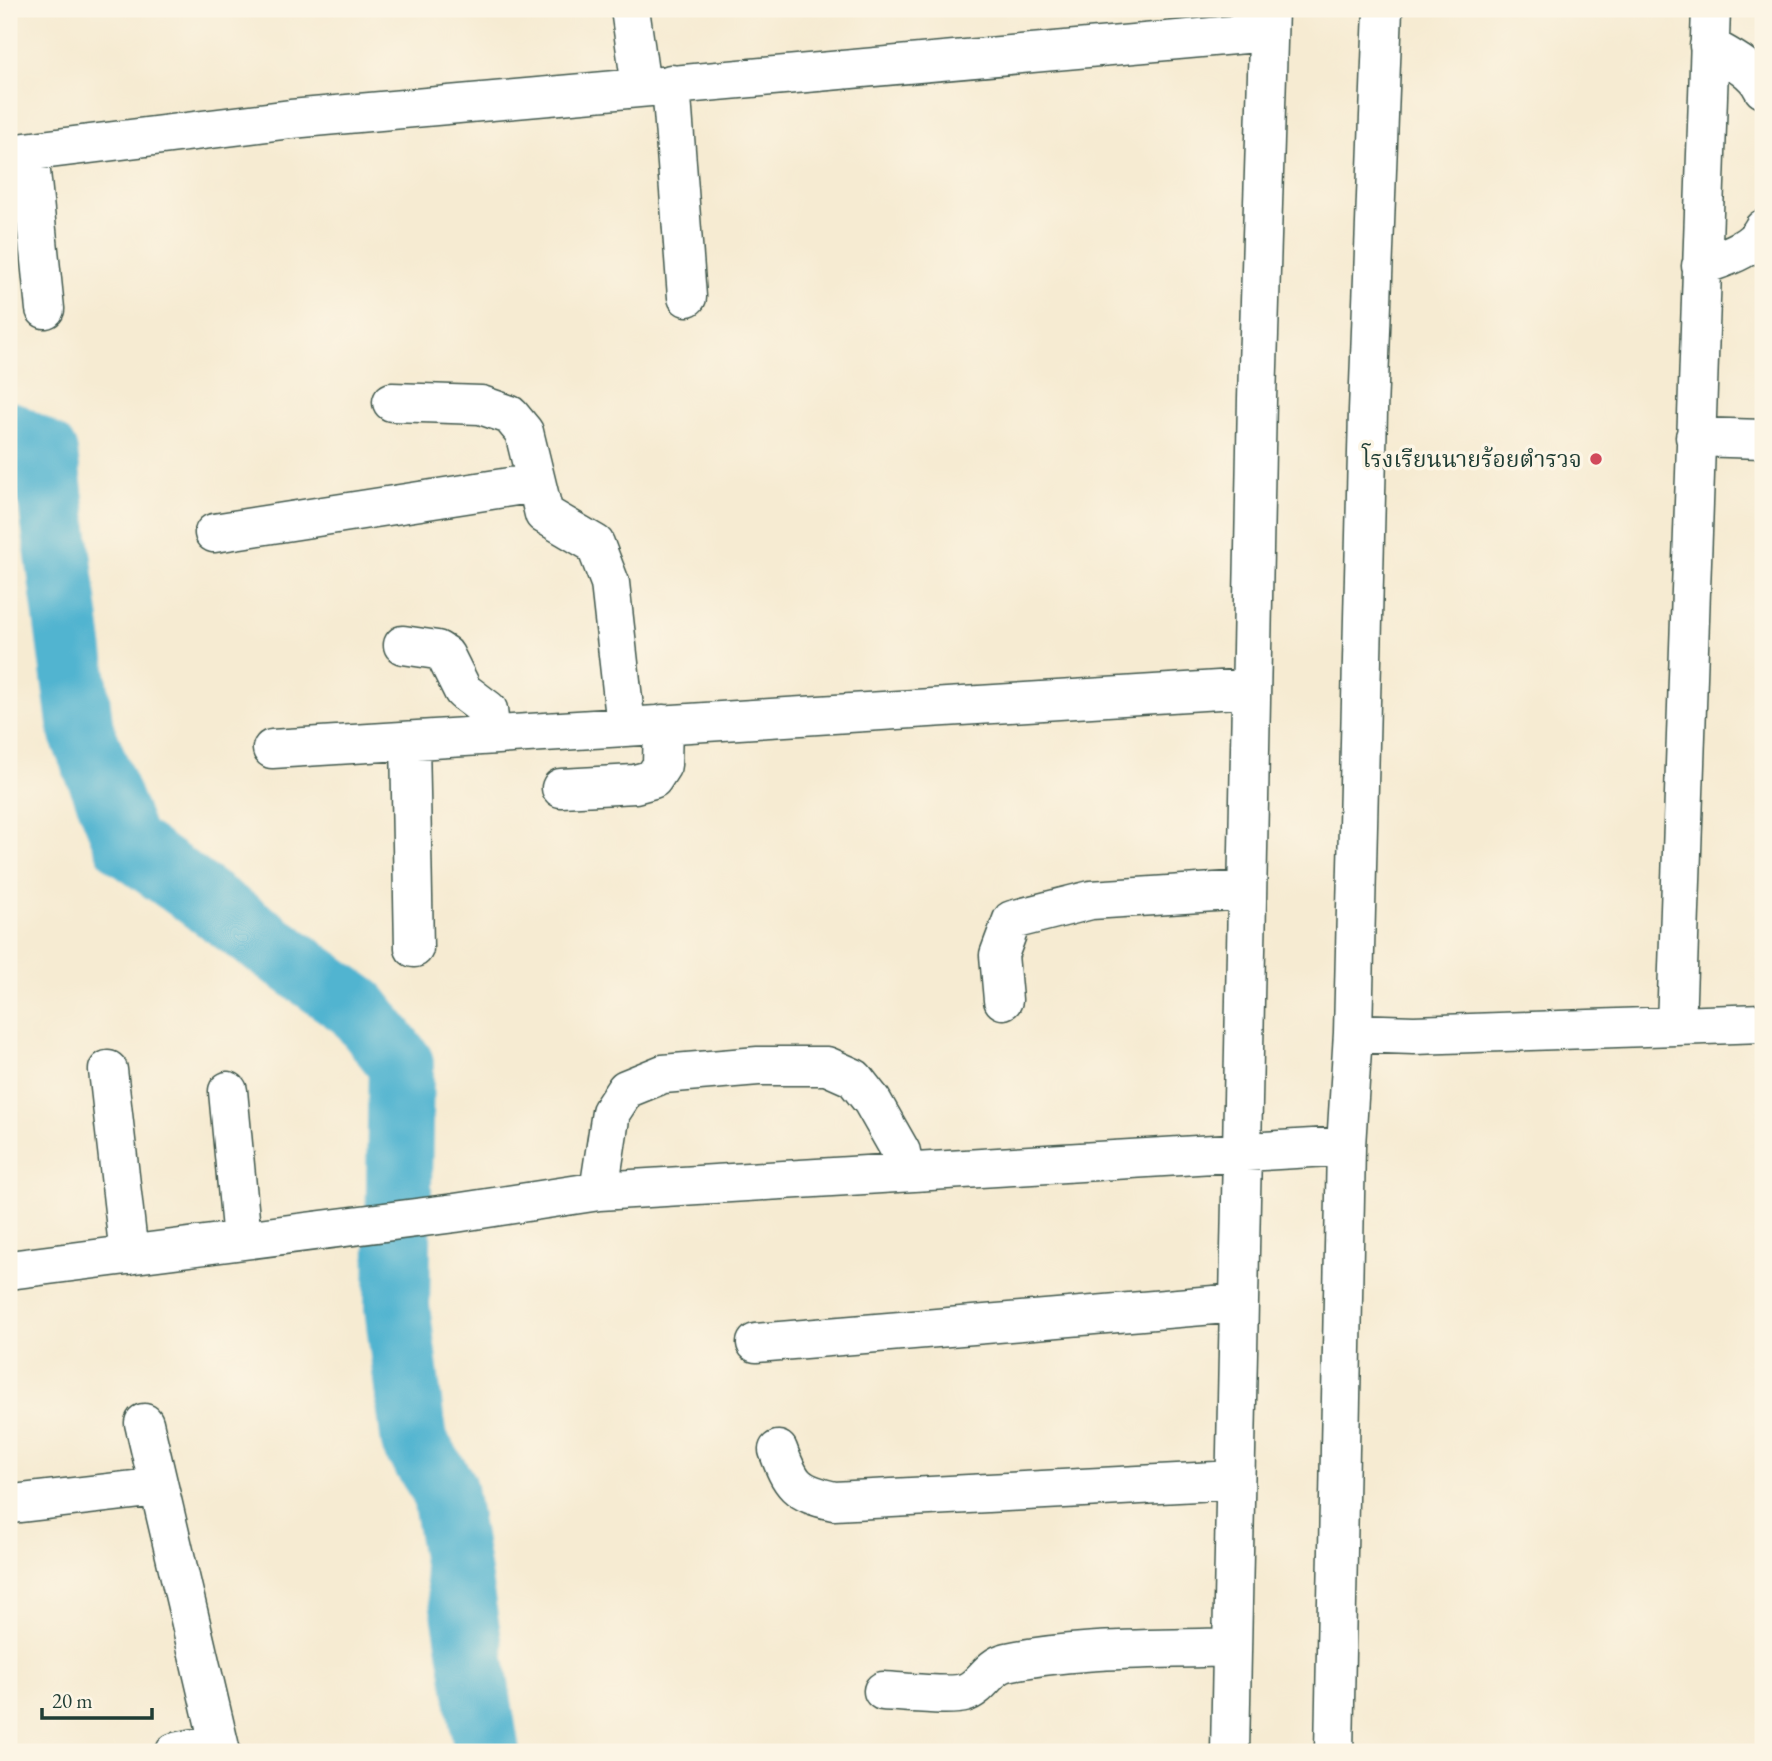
<svg xmlns="http://www.w3.org/2000/svg" width="1772" height="1761" font-family="'EB Garamond','Noto Serif Thai',serif">
  <style>
    .lines { fill: none; stroke-linecap: round; stroke-linejoin: round }
    .river { stroke: #51b4d0; stroke-width: 66 }
    .minor-casing { stroke: #3f574c; stroke-width: 41 }
    .minor { stroke: #fff; stroke-width: 38 }
    .poi-dot { fill: #d1495b; stroke: #fcf5e5; stroke-width: 2.5 }
    .labels { text-anchor: middle; stroke-width: 7; stroke-linejoin: round; paint-order: stroke }
    .poi-label { font-size: 23px; fill: #1f3d34; stroke: #fcf5e5; text-anchor: end }
  </style>
  <rect width="100%" height="100%" fill="#fcf5e5"/>
  <filter id="ink" filterUnits="userSpaceOnUse"><feTurbulence type="fractalNoise" baseFrequency=".0143" numOctaves="2"/><feDisplacementMap in="SourceGraphic" scale="14" xChannelSelector="R" yChannelSelector="G"/><feConvolveMatrix kernelMatrix="1 2 1 2 8 2 1 2 1" color-interpolation-filters="sRGB"/></filter>
  <filter id="wash" filterUnits="userSpaceOnUse"><feTurbulence type="fractalNoise" baseFrequency=".00686" numOctaves="4" result="noise"/><feDisplacementMap in="SourceGraphic" scale="28" xChannelSelector="R" yChannelSelector="G"/><feGaussianBlur stdDeviation="1.57" result="paint"/><feColorMatrix in="noise" values="0 0 0 0 0 0 0 0 0 0 0 0 0 0 0 0 0 1.4 0 .05"/><feComposite in="paint" operator="in"/></filter>
  <g filter="url(#wash)">
    <rect width="100%" height="100%" fill="#f6ebd2"/>
    <g class="lines">
      <path class="river" d="M9 434 45 454 81 730 127 844 357 1008 401 1064 397 1307 414 1442 444 1489 487 1752"/>
    </g>
  </g>
  <g filter="url(#ink)">
    <g class="lines">
      <defs>
        <path id="minor" d="M630 9 641 87
          M1709 46C1728 57 1754 69 1763 89
          M671 84 687 297
          M29 152 45 309
          M9 154 291 119 1268 32
          M1701 266C1722 258 1753 250 1763 229
          M392 402 481 405 510 415 524 432 544 514 595 544 610 583 626 726
          M1695 437 1763 439
          M214 533 536 483
          M403 645 437 650 445 655 463 691 488 710 491 735
          M410 741 414 948
          M272 749 1251 688
          M561 788 635 784 653 779 662 765 663 724
          M1003 1000 999 955 1012 920 1091 900 1246 890
          M1676 1026 1711 9
          M1353 1033 1414 1035 1763 1023
          M108 1070 129 1255
          M228 1091 242 1240
          M599 1191 611 1112 626 1089 663 1074 758 1066H827L854 1078 872 1101 901 1152 904 1172
          M9 1270 455 1213 599 1191 1346 1146
          M756 1343 1238 1303
          M144 1423 221 1752
          M778 1450C791 1485 795 1492 834 1501L1235 1480
          M12 1504 159 1487
          M883 1691C900 1692 951 1697 964 1693 982 1688 988 1666 1007 1662 1080 1647 1157 1650 1232 1647
          M175 1752 219 1743
          M1230 1752 1257 399 1269 9
          M1334 1752 1346 1146 1353 1033 1368 411 1383 9"/>
      </defs>
      <use href="#minor" class="minor-casing"/>
      <use href="#minor" class="minor"/>
    </g>
  </g>
  <circle class="poi-dot" cx="1596" cy="459" r="7"/>
  <g class="labels">
    <g class="poi-label">
      <text x="1582" y="467">โรงเรียนนายร้อยตำรวจ</text>
    </g>
  </g>
  <rect width="1772" height="1761" fill="none" stroke="#fcf5e5" stroke-width="35"/>
  <path d="M42 1708v10h110v-10" fill="none" stroke="#1f3d34" stroke-width="3.5"/>
  <text x="52" y="1708" font-size="21" fill="#1f3d34" stroke="#fcf5e5" stroke-width="5" paint-order="stroke">20 m</text>
</svg>
